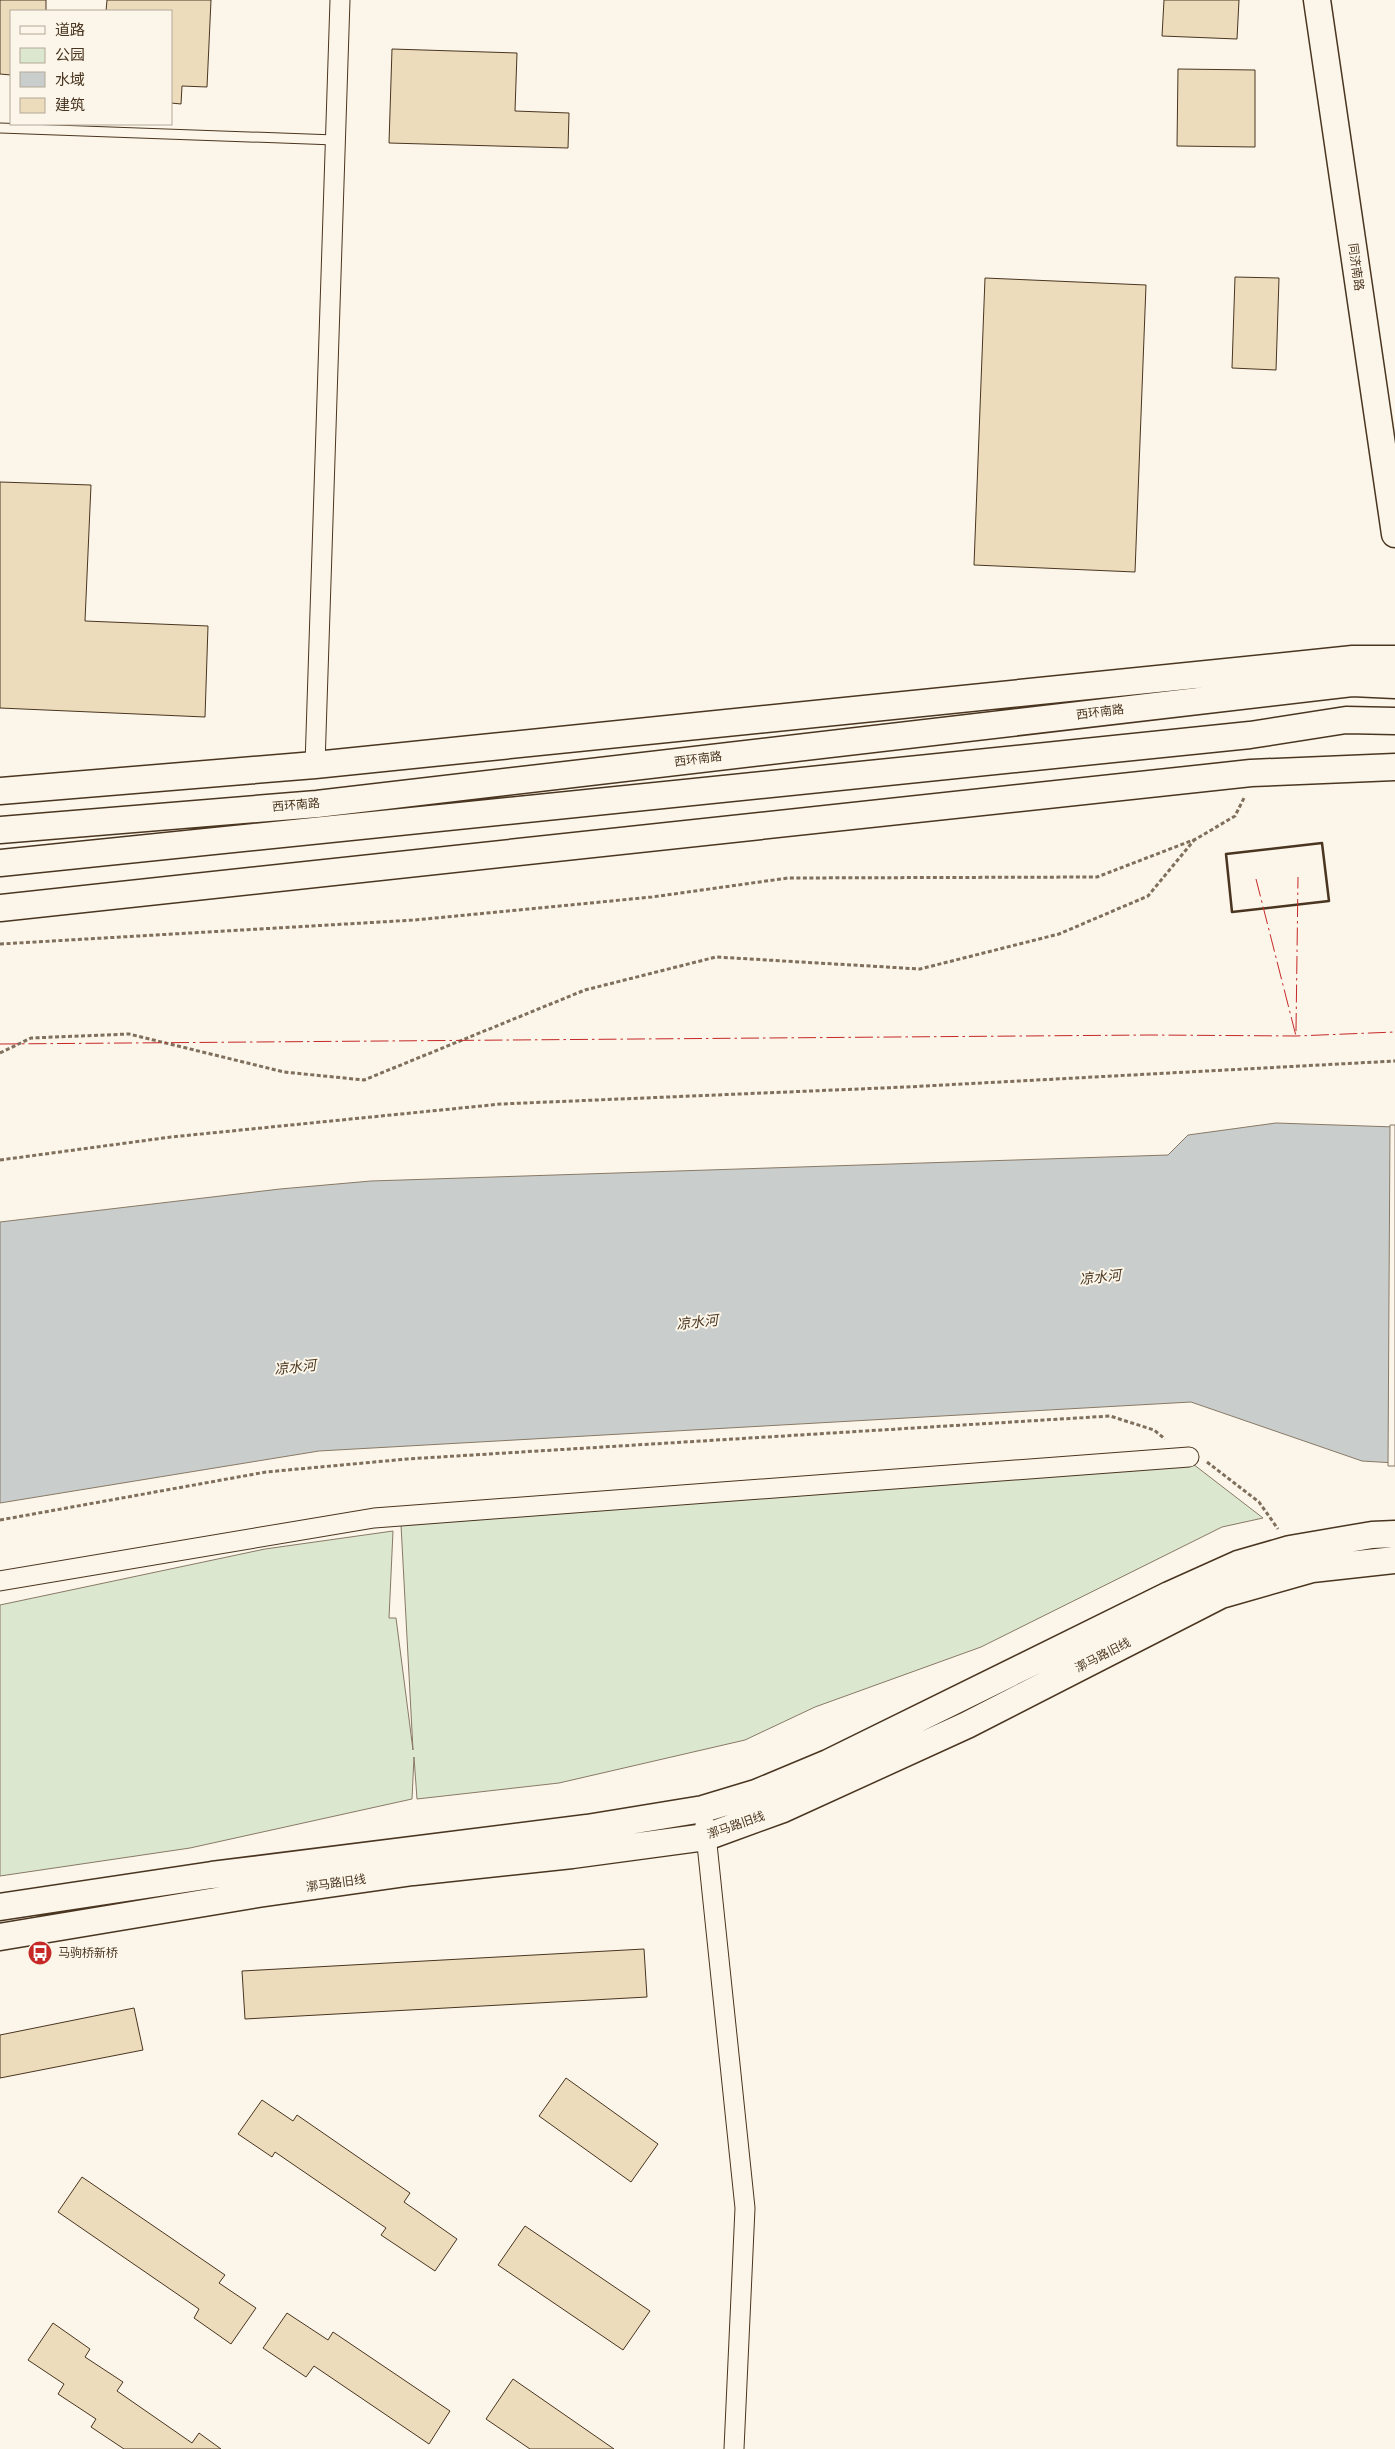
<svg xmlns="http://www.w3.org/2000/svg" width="1395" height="2449" font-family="'Crimson Pro','Noto Sans SC',serif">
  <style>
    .green { fill: #dce7d0; stroke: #887966 }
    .water { fill: #c9cecd; stroke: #887966 }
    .pier { fill: #fbf6e9; stroke: #887966 }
    .building { fill: #ecdcbc; stroke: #4a3520 }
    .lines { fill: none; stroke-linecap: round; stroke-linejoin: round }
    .lane-casing { stroke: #4a3520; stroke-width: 11 }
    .street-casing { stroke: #4a3520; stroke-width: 21 }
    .secondary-casing { stroke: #4a3520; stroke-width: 29 }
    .path { stroke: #7f6f5c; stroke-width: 3; stroke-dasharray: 4 2.5; stroke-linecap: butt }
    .lane { stroke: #fbf6e9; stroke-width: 9 }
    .street { stroke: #fbf6e9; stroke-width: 19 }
    .secondary { stroke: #fbf6e9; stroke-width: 26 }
    .wall { stroke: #4a3520; stroke-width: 2.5 }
    .power { stroke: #c62828; stroke-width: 1; stroke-dasharray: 18 4 2.5 4; stroke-linecap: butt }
    .labels { text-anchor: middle; stroke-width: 4; stroke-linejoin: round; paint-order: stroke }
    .street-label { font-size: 12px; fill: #4a3520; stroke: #fbf6e9 }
    .poi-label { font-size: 12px; fill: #4a3520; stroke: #fbf6e9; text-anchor: start }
    .water-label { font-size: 14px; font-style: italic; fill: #4a3520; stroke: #fbf6e9 }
  </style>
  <rect width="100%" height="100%" fill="#fbf6e9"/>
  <path class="green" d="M1193 1464 1263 1518 1222 1527 981 1647 815 1707 745 1740 559 1783 417 1799 414 1757 412 1799 190 1848 0 1876V1605L265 1549 393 1531 389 1618H396L413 1750 401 1525Z"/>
  <path class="water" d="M1276 1123 1395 1127V1463L1362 1461 1191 1402 319 1451 0 1503V1222L280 1189 371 1181 1168 1155 1188 1135Z"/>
  <path class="pier" d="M1390 1125H1395V1466H1388Z"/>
  <path class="building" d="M0 0H46V11H11V75L0 74Z
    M107 0H211L207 87 182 86 181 104 171 103V11H106Z
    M1164 0H1239L1237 39 1162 36Z
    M392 49 517 53 515 111 569 113 568 148 389 143Z
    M1178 69 1255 70V147L1177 146Z
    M1235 277 1279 278 1276 370 1232 368Z
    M985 278 1146 285 1135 572 974 565Z
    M0 482 91 485 85 621 208 626 205 717 0 708Z
    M644 1949 647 1997 245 2019 242 1971Z
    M134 2008 143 2050 0 2078V2035Z
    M566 2078 658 2144 631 2182 539 2116Z
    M262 2100 293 2121 297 2115 410 2193 404 2202 457 2239 435 2271 381 2235 386 2228 275 2152 272 2157 238 2134Z
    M82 2177 225 2275 219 2283 256 2308 231 2344 194 2318 199 2309 58 2212Z
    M525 2226 650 2311 623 2350 498 2265Z
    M287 2313 328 2340 333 2332 450 2411 429 2444 314 2366 306 2377 263 2348Z
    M53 2323 90 2349 85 2357 123 2382 117 2391 192 2443 199 2433 221 2449H124L91 2427 96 2419 58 2394 64 2384 28 2360Z
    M513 2379 614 2449H530L486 2419Z"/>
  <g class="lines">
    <defs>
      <path id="lane" d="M0 128 335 140"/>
      <path id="street" d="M315 765 340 0
        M0 1581 374 1518 1189 1457
        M705 1825 745 2208 734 2449"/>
      <path id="secondary" d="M1317 0 1395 534
        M0 791 315 765 1353 659H1395
        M0 830 317 804 1352 683 1395 685
        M0 863 1250 735 1346 720 1395 721
        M0 908 1251 773 1395 767
        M0 1907 212 1875 587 1828 703 1809 756 1793 828 1763 1169 1595 1238 1564 1290 1549 1372 1535 1395 1534
        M0 1937 258 1894 413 1872 572 1855 706 1837 783 1809 967 1725 1221 1595 1312 1569 1395 1560"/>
    </defs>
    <use href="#lane" class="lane-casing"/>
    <use href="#street" class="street-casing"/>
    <use href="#secondary" class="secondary-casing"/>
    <path class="path" d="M0 944 415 920 652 897 788 878 1097 877 1196 839 1235 816 1244 798
      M0 1053 31 1038 129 1034 284 1072 364 1080 585 990 716 957 920 969 1059 934 1148 896 1195 839
      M0 1160 171 1137 501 1104 906 1087 1395 1061
      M1207 1462 1259 1502 1278 1529
      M0 1520 266 1472 407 1459 1110 1416 1154 1430 1165 1439"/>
    <use href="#lane" class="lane"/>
    <use href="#street" class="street"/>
    <use href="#secondary" class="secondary"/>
    <path class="wall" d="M1322 843 1329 901 1232 912 1226 854Z"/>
    <path class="power" d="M1256 879 1296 1036
      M1296 1031 1298 877
      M0 1044 1150 1035 1296 1036 1395 1032"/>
  </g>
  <defs>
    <symbol id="bus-disc" viewBox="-11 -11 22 22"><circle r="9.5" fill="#c62828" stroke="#fbf6e9"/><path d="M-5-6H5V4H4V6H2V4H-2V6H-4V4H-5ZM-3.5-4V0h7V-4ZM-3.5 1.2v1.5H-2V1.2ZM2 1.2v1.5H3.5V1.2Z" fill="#fff"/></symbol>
  </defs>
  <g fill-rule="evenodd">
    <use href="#bus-disc" x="26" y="1939" width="28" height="28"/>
  </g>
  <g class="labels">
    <g class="street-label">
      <text transform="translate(1356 267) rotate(82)" y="4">同济南路</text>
      <text transform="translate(1100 712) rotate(-7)" y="4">西环南路</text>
      <text transform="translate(698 759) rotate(-7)" y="4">西环南路</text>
      <text transform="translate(296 805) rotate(-5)" y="4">西环南路</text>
      <text transform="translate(1103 1655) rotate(-27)" y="4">漷马路旧线</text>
      <text transform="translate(736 1825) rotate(-19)" y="4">漷马路旧线</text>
      <text transform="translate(336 1883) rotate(-8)" y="4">漷马路旧线</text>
    </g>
    <g class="poi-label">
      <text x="58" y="1957">马驹桥新桥</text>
    </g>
    <g class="water-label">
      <text transform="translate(1100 1277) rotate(-6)" y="5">凉水河</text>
      <text transform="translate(697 1322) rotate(-6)" y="5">凉水河</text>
      <text transform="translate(295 1367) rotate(-6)" y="5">凉水河</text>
    </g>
  </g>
  <rect x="10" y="10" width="162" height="115" fill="#fbf6e9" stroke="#b4a999"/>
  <rect x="20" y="26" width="25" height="8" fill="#fbf6e9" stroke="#b4a999"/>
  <text x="55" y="35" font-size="15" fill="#4a3520">道路</text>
  <rect x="20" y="48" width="25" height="15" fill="#dce7d0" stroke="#b4a999"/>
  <text x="55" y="60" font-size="15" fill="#4a3520">公园</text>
  <rect x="20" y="72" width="25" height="15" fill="#c9cecd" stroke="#b4a999"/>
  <text x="55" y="85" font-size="15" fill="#4a3520">水域</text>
  <rect x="20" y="98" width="25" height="15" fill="#ecdcbc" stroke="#b4a999"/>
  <text x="55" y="110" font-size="15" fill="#4a3520">建筑</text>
</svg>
